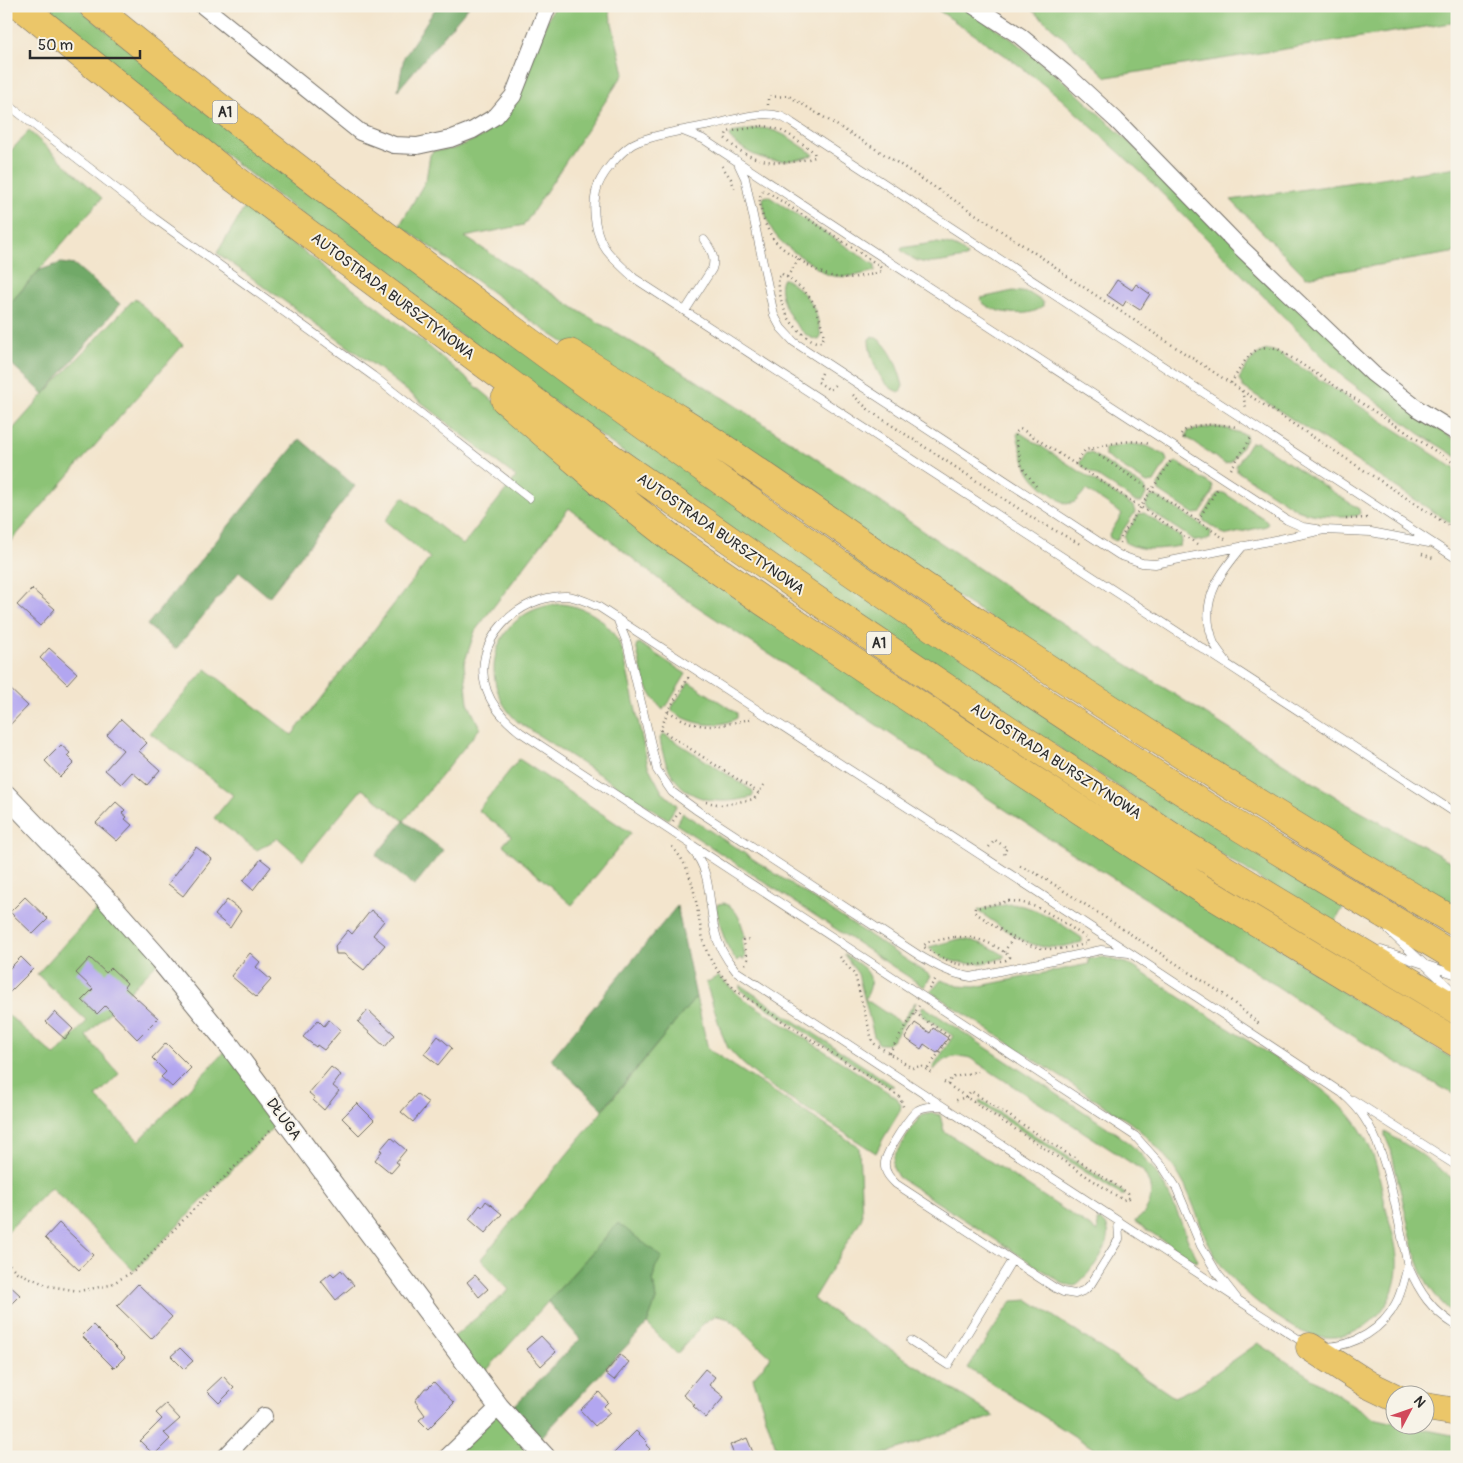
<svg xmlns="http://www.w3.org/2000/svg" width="1463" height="1463" font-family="Pangolin,sans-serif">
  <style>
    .green { fill: #8cc376; stroke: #5c7750 }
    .forest { fill: #71a967; stroke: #4e6a49 }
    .building { fill: #b2a6f0 }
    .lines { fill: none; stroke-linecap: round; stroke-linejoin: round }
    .service-casing { stroke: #716c64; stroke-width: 9 }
    .minor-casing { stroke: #716c64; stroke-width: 18 }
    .tertiary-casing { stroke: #716c64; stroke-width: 22 }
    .motorway-casing { stroke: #716c64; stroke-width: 29 }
    .path { stroke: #716c64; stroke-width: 2.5; stroke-dasharray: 1 4; stroke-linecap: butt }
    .service { stroke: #fff; stroke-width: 8 }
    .minor { stroke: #fff; stroke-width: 16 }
    .tertiary { stroke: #fff; stroke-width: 20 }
    .motorway { stroke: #ebc669; stroke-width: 28 }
    .labels { text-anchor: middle; stroke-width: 4; stroke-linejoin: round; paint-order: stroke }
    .shield { fill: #f7f3e8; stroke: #686764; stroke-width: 1 }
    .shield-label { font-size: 14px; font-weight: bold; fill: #2b2b2b }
    .street-label { font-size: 15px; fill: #2b2b2b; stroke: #f7f3e8 }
  </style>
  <rect width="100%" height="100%" fill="#f7f3e8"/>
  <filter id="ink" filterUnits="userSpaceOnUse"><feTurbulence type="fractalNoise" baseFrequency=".02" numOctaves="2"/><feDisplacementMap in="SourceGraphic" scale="10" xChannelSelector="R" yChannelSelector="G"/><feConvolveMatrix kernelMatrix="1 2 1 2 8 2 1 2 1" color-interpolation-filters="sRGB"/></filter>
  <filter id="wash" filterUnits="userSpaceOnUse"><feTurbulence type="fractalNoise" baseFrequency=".0096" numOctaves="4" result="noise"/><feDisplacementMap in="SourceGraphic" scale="20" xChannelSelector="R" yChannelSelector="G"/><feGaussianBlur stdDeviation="1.12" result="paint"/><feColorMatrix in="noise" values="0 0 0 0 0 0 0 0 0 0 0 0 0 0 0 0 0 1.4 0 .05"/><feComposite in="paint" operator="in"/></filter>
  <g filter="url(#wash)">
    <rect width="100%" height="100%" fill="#f3e5cd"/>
    <path class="green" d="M36 6H76L169 81 1346 903 1333 925 1230 860 792 573 399 291Z
      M554 6H608L624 73 524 225 465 237 579 311 694 379 799 447 1021 597 1352 807 1457 865V909L1362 858 534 323 400 225 426 180 430 155 433 151 453 149 481 137 501 120Z
      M932 6H961L1009 37 1066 83 1426 421 1457 441V457L1420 434 1341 375 1146 177 1057 95 1012 60Z
      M1028 6H1457V22L1107 77Z
      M762 128C782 130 796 143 812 153L813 155C788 164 762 163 741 147 736 144 732 141 729 137L731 133Z
      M29 131 102 198 6 308V156Z
      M1457 167V252L1306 277 1231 200Z
      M768 196 875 265V271C860 275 845 279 829 275 821 272 813 265 806 260 780 243 767 233 763 200L764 197Z
      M245 207 427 345 547 446 1353 999 1457 1061V1096L1394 1061 1329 1021 1148 900 1039 832 675 592 569 508 475 631 464 664 468 703 480 728 404 821 362 789 303 860 278 838 257 850 214 818 233 795 150 733 206 669 292 735 430 558 385 521 403 497 463 545 516 477 378 368 217 253Z
      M933 243C946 243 959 246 967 255L966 258C939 261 924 271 901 250V248Z
      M782 279H785C810 295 817 308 821 337L819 340C799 339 774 297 782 279Z
      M1013 291 1029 293 1043 302V306C1030 319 991 314 980 300L981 298Z
      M135 298 183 345 6 547V437L44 394Z
      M872 336C890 342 899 370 903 386L900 392C881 389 869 356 869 339Z
      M1269 350 1279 353 1457 470V527L1243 387 1239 379C1246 367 1253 352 1269 350Z
      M1213 427 1224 428 1246 435V440L1231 462 1225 464 1186 437 1188 431Z
      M1019 432 1133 506 1135 512 1116 541 1110 538 1109 535 1122 514 1086 490 1075 502 1066 504C1030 480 1027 476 1017 434Z
      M1257 442 1359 509 1360 514 1356 516C1336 516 1316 517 1297 510L1237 471 1236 466 1250 443Z
      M1131 444 1147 446 1165 455 1167 461 1154 482 1147 483 1105 456V448Z
      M1086 453H1091L1144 487 1146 494 1142 502H1136L1082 466 1080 462Z
      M1177 462 1213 486V492L1200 513 1194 514 1159 491 1158 485 1172 464Z
      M1224 493 1266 520 1268 523 1266 526 1228 535 1222 533 1204 521 1203 516 1217 494Z
      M1156 496 1211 531 1210 539 1202 541 1194 540 1147 509 1146 504 1150 497Z
      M1144 513 1182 538 1180 546C1161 549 1143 552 1126 543L1124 536 1139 514Z
      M562 604C592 608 612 624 623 652L648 766 662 792 677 805 668 819 518 722C471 678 497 606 562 604Z
      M639 643 686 674 666 707 665 706 663 710C643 689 642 672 636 645Z
      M689 682 737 713V718C716 730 691 724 672 711V707Z
      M664 734 753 791V795L752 797C702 810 667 792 660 738Z
      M519 759 631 833 572 905 503 845 511 836 478 810Z
      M683 813 931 976 924 987 676 824Z
      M106 899 160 960 86 1036 119 1074 96 1097 139 1141 230 1046 283 1117 134 1271 51 1187 6 1233V1013L55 1056 87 1021 37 974Z
      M724 903C738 908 742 924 745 937L742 939 745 957 743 960 740 958 737 961C724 945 721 928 716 908L718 904Z
      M1010 904C1038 906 1059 923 1082 938V942C1071 945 1059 948 1048 947 1022 946 1000 925 979 912L978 910Z
      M959 939C977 940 989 946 1004 955V957C982 967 947 967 929 947Z
      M844 954C863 967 880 974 865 999L901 1023 916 1001 914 1008 892 1041 887 1044H879L874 1036 858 974Z
      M1103 957 1129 964C1172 992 1215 1020 1258 1047 1293 1070 1337 1093 1360 1129 1375 1152 1380 1178 1385 1204 1389 1222 1396 1241 1397 1258 1399 1291 1383 1320 1352 1333 1334 1340 1311 1338 1295 1328 1268 1312 1240 1291 1221 1265 1204 1242 1198 1213 1186 1188 1172 1161 1152 1139 1128 1121L931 992 941 980 958 986 975 987 1089 964 1088 959Z
      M718 976 741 997 897 1098 901 1105 900 1111 883 1139 876 1153 763 1081 741 1062 728 1048 722 1034 706 983Z
      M740 985 894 1086 889 1087 740 990Z
      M696 997 708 1049 859 1147 862 1218 813 1299 994 1416 875 1457H779L753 1378 771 1357 729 1319 716 1315 703 1324 677 1354 647 1324 656 1300 653 1279 655 1268 618 1223 478 1380 449 1341 509 1290 481 1259Z
      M923 1006 1110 1129C1151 1156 1169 1188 1185 1233 1188 1243 1195 1252 1198 1261L1196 1262 1135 1222V1221C1154 1209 1155 1187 1142 1170L970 1058C956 1054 943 1058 934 1070L933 1067 953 1036 922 1015 921 1010Z
      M980 1100 1124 1193 1125 1195H1121L979 1103Z
      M933 1113 940 1115 944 1131 1098 1232 1097 1222 1098 1220C1127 1229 1088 1278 1074 1286L1064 1284 898 1177 892 1166 894 1156 918 1119 923 1115Z
      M1385 1132 1418 1152 1457 1182V1316C1421 1290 1415 1255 1406 1215 1401 1193 1396 1172 1391 1150L1385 1136Z
      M1029 1300 1174 1397 1196 1387 1258 1343 1373 1418 1395 1423 1396 1426H1406L1457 1436V1457H1107L968 1368 1012 1301Z
      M499 1407 545 1457H447Z"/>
    <path class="forest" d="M437 6H469L398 90 404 57Z
      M61 263 75 265 120 304 44 394 6 359V308L40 270Z
      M300 439 355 486 269 597 239 572 176 649 147 625Z
      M404 821 443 850 414 886 376 855Z
      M677 906 696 997 603 1109 551 1059Z
      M618 1223 662 1257 655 1268 653 1279 656 1300 647 1324 534 1445 506 1414 580 1339 548 1302Z"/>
    <g id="blocks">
      <path class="building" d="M1117 280 1132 290 1136 284 1150 294 1140 310 1126 301 1123 306 1107 295Z
        M32 589 55 609 40 626 17 605Z
        M49 648 77 673 67 684 40 658Z
        M6 685 28 706 6 729Z
        M121 719 147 743 139 751 160 770 147 785 132 772 121 784 105 770 123 750 107 735Z
        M61 745 70 753 67 756 74 763 60 777 45 761Z
        M116 802 125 810 122 813 127 817 125 819 132 825 117 841 96 823Z
        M196 847 212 859 183 896 168 884Z
        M261 859 271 867 253 890 243 881Z
        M25 897 48 919 33 934 10 912Z
        M227 900 241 911 230 928 215 915Z
        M371 910 384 921 373 935 385 945 364 970 344 954H336L335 946 348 930 352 934Z
        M250 953 260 962 256 967 271 980 256 997 231 976Z
        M21 957 33 969 6 996V972Z
        M90 958 106 973 111 968 127 983 124 987 158 1018 137 1039 105 1006 97 1014 82 1000 93 989 76 973Z
        M368 1010 395 1035 385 1047 358 1022Z
        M55 1012 73 1029 65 1039 46 1022Z
        M318 1020 324 1026 329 1020 341 1030 324 1050 317 1045 316 1047 303 1037Z
        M915 1023 930 1033 933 1028 948 1038 937 1053 924 1044 921 1049 905 1038Z
        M438 1036 452 1048 438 1065 424 1054Z
        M166 1043 191 1068 172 1087 161 1077 166 1072 152 1058Z
        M331 1067 341 1075 333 1086 339 1091 324 1110 313 1100 315 1098 309 1093Z
        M417 1094 429 1103 413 1122 401 1112Z
        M357 1103 374 1120 359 1135 342 1118Z
        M391 1137 406 1150 396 1162 399 1164 391 1173 375 1160 382 1151 380 1150Z
        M486 1201 502 1214 485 1233 469 1219 480 1205 482 1207Z
        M59 1223 93 1255 79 1270 45 1238Z
        M341 1270 354 1285 336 1300 321 1281 331 1273 334 1276Z
        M475 1275 488 1289 479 1297 467 1282Z
        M6 1282 20 1295 6 1309Z
        M138 1284 172 1317 151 1339 117 1306Z
        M93 1325 125 1357 114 1368 82 1336Z
        M541 1336 556 1352 541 1366 526 1349Z
        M180 1348 193 1361 184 1369 171 1356Z
        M620 1355 629 1362 614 1380 605 1373Z
        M705 1369 715 1377 709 1385 724 1397 706 1418 693 1406 695 1405 683 1395Z
        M223 1376 234 1388 219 1403 207 1391Z
        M434 1382 454 1403 428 1429 419 1420 425 1415 415 1401 425 1388H428Z
        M599 1392 608 1402 604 1406 610 1413 595 1426 580 1410Z
        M166 1404 180 1419 164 1433 170 1439 154 1455 140 1441 162 1419 156 1413Z
        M636 1431 648 1443 646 1445 650 1449 643 1457H610Z
        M747 1438 755 1457H735L730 1445Z"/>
    </g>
  </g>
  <g filter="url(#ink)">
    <use href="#blocks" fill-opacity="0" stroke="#716c64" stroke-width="1"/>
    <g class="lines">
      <defs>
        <path id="service" d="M6 103 154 218 373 376 529 498
          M683 131 703 139 873 251 1287 520 1303 527 1317 529
          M737 161 745 178 774 315 781 328 794 342 1119 555 1142 563 1155 564 1324 530 1371 532 1429 543
          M685 311 712 269C716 258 711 249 704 240
          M1457 559 792 123C788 120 783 117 779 116 762 110 729 121 711 125 691 129 649 135 633 144 619 153 599 176 596 192 592 211 595 235 607 251 615 261 625 269 634 278L1457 814
          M617 618 627 643 657 770 672 792 698 811 920 956C937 966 951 974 971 977L1101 950 1129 953
          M1226 661C1223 656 1218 651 1215 645 1212 641 1212 635 1210 630 1202 596 1222 571 1243 546
          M692 850C712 870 708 904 715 931 718 947 726 959 736 971L1233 1296
          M1389 931 1457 995
          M1381 950 1457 975
          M1353 1100 1457 1166
          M941 1106C934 1106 924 1106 918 1110 910 1115 885 1154 885 1163 884 1172 890 1178 896 1184L1055 1288 1063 1292 1075 1294 1085 1290 1091 1284 1119 1239 1118 1222
          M911 1341 948 1365 1012 1260
          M1306 1344 1238 1300 1217 1273 1201 1246 1176 1187 1163 1167 1135 1136 520 732C506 721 493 708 487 691 469 642 519 594 567 596 578 597 588 602 599 607L1036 891 1342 1093C1351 1101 1359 1109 1365 1119 1389 1156 1398 1222 1408 1266 1420 1293 1431 1310 1457 1326
          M1326 1347C1355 1346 1383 1329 1396 1303 1402 1292 1404 1279 1408 1266"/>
        <path id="minor" d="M203 6 360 132 394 145 417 146 450 139 473 130 496 116 513 96 548 6
          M974 6 1020 36 1065 73 1116 120 1240 247 1373 374 1418 409 1457 433
          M225 1457 264 1416
          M447 1457 499 1407"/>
        <path id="tertiary" d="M6 795 106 899 160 960 230 1046 499 1407 545 1457"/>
        <path id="motorway" d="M21 6 223 170 600 450 851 624 1012 732 1191 849 1457 1010
          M93 6C216 107 342 203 470 298 722 486 981 667 1249 833 1318 875 1387 916 1457 958
          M570 353C606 375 643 396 679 419 762 472 842 530 924 586 1098 703 1275 817 1457 923
          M505 400 599 481 670 537 764 602 978 744 1202 889 1457 1043
          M1310 1347 1369 1385 1396 1398
          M1426 1407 1457 1412"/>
      </defs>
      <use href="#service" class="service-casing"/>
      <use href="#minor" class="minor-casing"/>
      <use href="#tertiary" class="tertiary-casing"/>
      <use href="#motorway" class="motorway-casing"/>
      <path class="path" d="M768 105V97L789 96 887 156 1053 265 1068 277 1457 531
        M762 126C782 127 797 140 814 152L815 157C784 167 748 164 725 138L727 132Z
        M722 166 731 179 735 189
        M763 191H766L877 264 881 268V271C875 274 869 275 863 276 833 282 819 273 796 257 790 253 782 249 777 243 769 235 763 220 761 209 760 202 758 197 763 191Z
        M782 274C811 293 817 302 824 337L821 342C815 343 812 340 807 337 785 321 780 304 778 278Z
        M787 277 799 259
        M822 373 818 382 830 390 837 383
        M1231 383C1243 365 1252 340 1278 349L1457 465
        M1242 391 1246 408
        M853 395 870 411 1036 520 1080 544
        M1184 438 1181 434C1190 422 1222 424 1236 427
        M1091 450 1225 539
        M1075 464 1085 450C1104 446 1129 437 1149 444
        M1231 469 1251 438
        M1036 486 1022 467 1015 435V433L1020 429 1023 430 1197 544
        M1346 519 1367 518
        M1198 520 1218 488
        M1120 543 1121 537 1172 459
        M1422 554 1433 558
        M668 711C700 732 715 727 750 719
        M661 730 759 793
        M660 731 668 711 688 678 689 679
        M706 802 722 805 754 799 764 785
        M673 821 680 811
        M672 847C698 873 695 913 705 946 710 964 725 980 739 993L900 1097 904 1109
        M989 847 995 840 1007 848 1004 852 1005 857
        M1020 866 1041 876 1223 994 1259 1024
        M1009 901C1039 902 1063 923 1087 938L1088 943C1035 960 1016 939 974 912L975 908Z
        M955 937C975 936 995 943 1010 957L1006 960C965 967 960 970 924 947L923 946 928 942Z
        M1004 952 1014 937
        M840 957 855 975 872 1040 875 1044 912 1068 921 1066 932 1073
        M745 964 748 959 743 940 751 939
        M929 989 937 977
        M915 1013 950 1037 927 1070
        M889 1053 919 1006
        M944 1082 966 1097 1123 1200 1129 1198 1128 1193 971 1091 966 1097 954 1101
        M948 1085 951 1078 978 1071
        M6 1261 17 1272 49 1286 79 1291 110 1285 134 1271 271 1129"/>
      <use href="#service" class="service"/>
      <use href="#minor" class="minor"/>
      <use href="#tertiary" class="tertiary"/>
      <use href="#motorway" class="motorway"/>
    </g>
  </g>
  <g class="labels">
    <g class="shield">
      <rect x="212.5" y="100.5" width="25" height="23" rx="4"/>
      <rect x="866.5" y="631.5" width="25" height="23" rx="4"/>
    </g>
    <g class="shield-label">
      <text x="225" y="117">A1</text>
      <text x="879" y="648">A1</text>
    </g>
    <g class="street-label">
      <text transform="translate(393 296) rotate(37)" y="5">AUTOSTRADA BURSZTYNOWA</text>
      <text transform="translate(721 534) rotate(35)" y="5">AUTOSTRADA BURSZTYNOWA</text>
      <text transform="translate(1056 761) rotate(33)" y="5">AUTOSTRADA BURSZTYNOWA</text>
      <text transform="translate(284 1119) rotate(54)" y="5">DŁUGA</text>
    </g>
  </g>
  <rect width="1463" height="1463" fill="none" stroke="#f7f3e8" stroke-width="25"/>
  <g transform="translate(1410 1410) rotate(49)"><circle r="24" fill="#f7f3e8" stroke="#a5a39c"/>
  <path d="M0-4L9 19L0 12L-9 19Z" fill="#d1495b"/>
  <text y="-8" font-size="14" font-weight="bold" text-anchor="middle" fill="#2b2b2b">N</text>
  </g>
  <path d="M30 50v8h110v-8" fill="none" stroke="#2b2b2b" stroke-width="2.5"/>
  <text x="38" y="50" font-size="15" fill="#2b2b2b" stroke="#f7f3e8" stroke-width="4" paint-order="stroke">50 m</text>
</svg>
